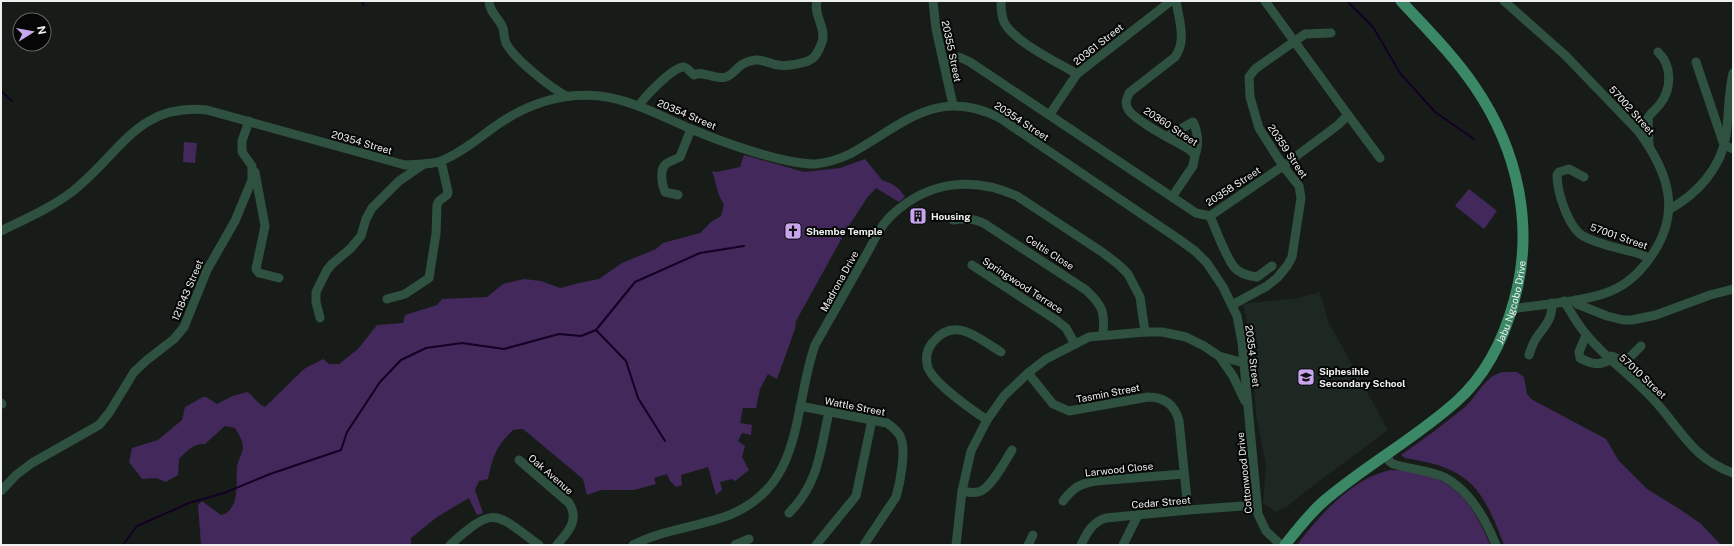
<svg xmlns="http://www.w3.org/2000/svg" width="1734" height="546" viewBox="0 0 1734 546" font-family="'Public Sans',sans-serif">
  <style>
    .built { fill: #1e2823 }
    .green { fill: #43285b }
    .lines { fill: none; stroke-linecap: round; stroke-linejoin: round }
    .stream { stroke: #130025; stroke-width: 2 }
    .minor { stroke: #2f5140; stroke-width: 9 }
    .major { stroke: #3a8865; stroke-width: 11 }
    .labels { text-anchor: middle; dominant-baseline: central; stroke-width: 4; stroke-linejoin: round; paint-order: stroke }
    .street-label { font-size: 10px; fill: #edf0ee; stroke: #050605 }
    .poi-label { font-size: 10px; font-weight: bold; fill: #edf0ee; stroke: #050605; text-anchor: start }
  </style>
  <rect width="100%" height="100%" fill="#181c19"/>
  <polygon class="built" points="1320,292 1328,321 1388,430 1303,493 1288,506 1276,512 1263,503 1266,466 1256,413 1251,341 1243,304 1298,298"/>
  <g class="green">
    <polygon points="184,142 197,143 195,163 183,162"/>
    <path d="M744,155L804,172L840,168L865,159L882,180L892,184L899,189L905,197L899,202L876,188L867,198L848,227L796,321L795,329L777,379L768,374L760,389L756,408H743L740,423L752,425L751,435L742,433L738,441L745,446L742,457L749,470L735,481L732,479L720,482L722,490L716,495L708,467L681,475L682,485L676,487L670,481L667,474L654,478L656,484L634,490H601L587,495L583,479L523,429L513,430C496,446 493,456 488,479L479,481L475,490L483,513L477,515L469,498L437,517L411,538V545H201L198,505L202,501L221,515C240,511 236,483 237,469C237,461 242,455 243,448C243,440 238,433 235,428L225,426L205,444C193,443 187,451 179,459L178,475L166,482L156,478L142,479L129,462L132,448L158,440L182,420L185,407L203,397H206L217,404L233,396L247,392C254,396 258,405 265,407L304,369L323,359L329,364H339L358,349L377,325L403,323L405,315L437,305L442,299L487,297L503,284L524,279L541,281L560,288L579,283L599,279L622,263L656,249L663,243L700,233L711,222L721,216L724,204C717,195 716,182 712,171L717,172L740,167Z"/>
    <polygon points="1469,189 1497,211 1484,229 1455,206"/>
    <path d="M1502,372H1517L1524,377L1527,394L1531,399L1606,439L1619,461L1647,489L1678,508L1700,523L1721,545H1504C1482,486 1469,468 1405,458L1401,455C1423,440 1444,424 1465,407C1479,394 1483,378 1502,372Z"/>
    <path d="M1391,470C1446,471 1470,495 1490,545H1297C1319,515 1354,477 1391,470Z"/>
  </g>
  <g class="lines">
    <g class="stream">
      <polyline points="361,1 364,5"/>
      <polyline points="1347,1 1373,27 1400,73 1435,112 1474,139"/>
      <polyline points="1,91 12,101"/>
      <polyline points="596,330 626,361 638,398 665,441"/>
      <polyline points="123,545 137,526 189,503 224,493 270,474 341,450 347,432 380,382 401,360 426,348 462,343 504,349 559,334 581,336 596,330 635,282 700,253 744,246"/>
    </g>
    <g class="minor">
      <path d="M489,1C489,12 499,18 503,28C504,33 504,38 506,43C514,59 550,87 566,96"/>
      <polyline points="933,1 936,29 953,105"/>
      <path d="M1001,1C1001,8 1001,15 1004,22C1014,42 1057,62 1077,74"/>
      <path d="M1504,1L1565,55L1639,132C1668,172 1682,211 1652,255C1642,270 1628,284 1611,291C1585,302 1541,304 1512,309"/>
      <polyline points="943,61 959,57 970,62 1190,209 1196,213 1210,216 1283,166 1338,125 1348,115 1265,1"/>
      <polyline points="1696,62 1724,145 1733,149"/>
      <path d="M639,106C644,97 674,66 684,67C688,68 691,73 694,75C701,70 717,80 726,77C733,75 737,67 743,64C746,62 751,61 755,60C763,59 770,64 778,65C785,67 808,63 813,58C817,54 820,48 822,42C827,29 813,15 817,1"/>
      <polyline points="1050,114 1077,74 1171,1"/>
      <polyline points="1348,115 1380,158"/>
      <path d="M1168,136L1193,122C1198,131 1199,146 1195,155"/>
      <path d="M1649,146L1648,118C1651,112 1657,109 1660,104C1672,89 1672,65 1658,52"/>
      <polyline points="255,172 265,226 256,269 259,273 279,278"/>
      <path d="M1584,177L1569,169L1559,172L1557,175C1557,192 1568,227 1583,236C1594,242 1609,246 1621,249C1631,252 1641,252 1649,259"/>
      <path d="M678,195L665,192C662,185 659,170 666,164C669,161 675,160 680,157L691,129"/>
      <path d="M1172,197L1193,166L1195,155L1190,150C1177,142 1133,120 1128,109C1124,103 1127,97 1130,92L1175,57C1187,41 1179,20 1176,1"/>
      <path d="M1670,209C1697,194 1721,168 1726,136C1729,115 1728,94 1733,73"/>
      <path d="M1210,216C1216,230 1225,255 1234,267C1239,273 1249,276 1257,277L1272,266"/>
      <path d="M953,220C965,218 975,218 985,224L1086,290C1103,306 1105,312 1103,335"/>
      <path d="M1,231C25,219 51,208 73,191C121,153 137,103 207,110L405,165C417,164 430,165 441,161C459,154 475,141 490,130C522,106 559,92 600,96C632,100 661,116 691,129C722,142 782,164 815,164C828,163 839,159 850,154C903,125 936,86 1000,118L1177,238L1195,251L1207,263L1223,287L1237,316L1242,342L1258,514L1266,531L1281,545"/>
      <polyline points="972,265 1056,320 1066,328 1075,344"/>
      <polyline points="387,299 405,294 429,278 436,234 437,205 439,201 447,195 448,192 441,161"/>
      <polyline points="1575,300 1577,304 1607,316 1623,320 1632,320 1656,315 1710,295 1733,289"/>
      <path d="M1564,301C1571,312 1577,324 1586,334C1605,358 1631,375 1652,398C1679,426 1692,459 1733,473"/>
      <polyline points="1232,305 1267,286 1277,278 1287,266 1292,257 1301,198 1299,186 1283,166 1259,128 1250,97 1249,77 1255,69 1305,34 1331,33"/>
      <polyline points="320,318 316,302 316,292 327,270 332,264 350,249 361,236 366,219 372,208 399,181 424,164"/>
      <path d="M1586,335L1579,352L1580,358C1591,364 1599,366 1610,360"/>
      <path d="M1529,355C1531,349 1533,342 1537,337C1546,324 1552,320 1552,303"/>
      <polyline points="1219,356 1233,376 1245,401"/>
      <polyline points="1612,356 1625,362 1641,346"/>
      <path d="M1028,373L1053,404L1069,411L1148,397C1165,397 1175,405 1179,421L1188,510"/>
      <polyline points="1,403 2,404"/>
      <path d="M800,406L887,423C892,427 897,430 900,436C907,449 900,483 896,497L864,545"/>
      <path d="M987,420C972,410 935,384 928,368C925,358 926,350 933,342C955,315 979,339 1001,352"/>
      <path d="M1387,454L1389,461L1393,464C1409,469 1428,470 1444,477C1469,490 1486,520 1496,545"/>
      <path d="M519,460L569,503C580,520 568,532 557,545"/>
      <polyline points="1,491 16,475 32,463 99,425 109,413 134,372 147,360 174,339 184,327 207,270 235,221 252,180 252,166 242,152 242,141 249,121"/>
      <path d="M962,491C968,492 975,494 981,491C992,486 1005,461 1012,450"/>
      <path d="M1063,501C1074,487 1079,484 1096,481L1184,474"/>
      <path d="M789,513C819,483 820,451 829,412"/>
      <path d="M450,545C495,505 494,512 539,545"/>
      <path d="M633,545C664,529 700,527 732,514C804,483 793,408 815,345C832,315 849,285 866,255C874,241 881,224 893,214C929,181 973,176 1017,196L1102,252L1119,265L1128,274L1140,297L1145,332"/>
      <polyline points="735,545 749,539"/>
      <polyline points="816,545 856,496 872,420"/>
      <polyline points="956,545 962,491 971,451 987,420 1004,396 1028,373 1046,359 1089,337 1145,332 1162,332 1186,337 1204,346 1219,356 1244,363"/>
      <polyline points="1028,545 1033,535"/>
      <path d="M1081,545C1087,533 1092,522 1106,518L1188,510L1256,505"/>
      <polyline points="1123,545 1138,515"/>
    </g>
    <path class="major" id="s1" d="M1285,545C1297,530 1309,514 1324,501C1366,465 1416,438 1457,401C1486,375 1504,338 1514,301C1535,227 1518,150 1475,87C1454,56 1427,29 1401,1"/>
  </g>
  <defs>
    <g id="building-square" transform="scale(0.9)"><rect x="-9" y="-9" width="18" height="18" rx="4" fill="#c9a5ee" stroke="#050605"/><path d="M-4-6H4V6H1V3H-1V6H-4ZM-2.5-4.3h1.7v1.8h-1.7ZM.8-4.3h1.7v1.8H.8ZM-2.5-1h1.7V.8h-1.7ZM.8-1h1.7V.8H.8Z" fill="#111"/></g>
    <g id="church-square" transform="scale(0.9)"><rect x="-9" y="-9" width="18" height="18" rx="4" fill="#c9a5ee" stroke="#050605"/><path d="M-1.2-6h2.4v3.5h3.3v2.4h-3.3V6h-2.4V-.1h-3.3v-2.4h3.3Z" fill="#111"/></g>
    <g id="school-square" transform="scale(0.9)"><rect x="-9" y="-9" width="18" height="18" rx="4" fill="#c9a5ee" stroke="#050605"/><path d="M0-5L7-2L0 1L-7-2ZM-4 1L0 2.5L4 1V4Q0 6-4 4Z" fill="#111"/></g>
  </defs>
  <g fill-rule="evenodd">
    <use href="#building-square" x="918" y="216"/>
    <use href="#church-square" x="793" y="231"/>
    <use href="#school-square" x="1306" y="377"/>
  </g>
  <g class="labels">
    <g class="street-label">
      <text transform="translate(1098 44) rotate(-38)">20361 Street</text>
      <text transform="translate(952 51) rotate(78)">20355 Street</text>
      <text transform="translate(1632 110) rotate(48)">57002 Street</text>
      <text transform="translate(687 114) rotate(23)">20354 Street</text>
      <text transform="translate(1022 121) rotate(33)">20354 Street</text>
      <text transform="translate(1171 126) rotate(33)">20360 Street</text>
      <text transform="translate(362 142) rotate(16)">20354 Street</text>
      <text transform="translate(1288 151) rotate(56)">20359 Street</text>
      <text transform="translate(1233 186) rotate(-33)">20358 Street</text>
      <text transform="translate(1619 236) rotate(19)">57001 Street</text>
      <text transform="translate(1050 252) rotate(33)">Celtis Close</text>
      <text transform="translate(839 281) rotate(-61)">Madrona Drive</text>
      <text transform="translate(1023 285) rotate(33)">Springwood Terrace</text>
      <text transform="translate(187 290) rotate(-67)">121843 Street</text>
      <text stroke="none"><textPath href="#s1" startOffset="340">Jabu Ngcobo Drive</textPath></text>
      <text transform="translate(1253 356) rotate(83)">20354 Street</text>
      <text transform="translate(1643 376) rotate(43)">57010 Street</text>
      <text transform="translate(1108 393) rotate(-11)">Tasmin Street</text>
      <text transform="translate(855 406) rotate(11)">Wattle Street</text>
      <text transform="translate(1119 469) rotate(-6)">Larwood Close</text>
      <text transform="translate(1244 473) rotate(-96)">Cottonwood Drive</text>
      <text transform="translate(551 474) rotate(41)">Oak Avenue</text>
      <text transform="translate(1161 502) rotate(-5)">Cedar Street</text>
    </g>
    <g class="poi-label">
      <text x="931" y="216">Housing</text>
      <text x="806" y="231">Shembe Temple</text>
      <text x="1319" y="371">Siphesihle<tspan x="1319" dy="12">Secondary School</tspan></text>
    </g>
  </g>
  <rect width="1734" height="546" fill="none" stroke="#edf0ee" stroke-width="4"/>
  <g transform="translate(32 32) rotate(79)"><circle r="19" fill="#050605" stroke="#626462"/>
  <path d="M0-3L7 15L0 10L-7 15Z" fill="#c9a5ee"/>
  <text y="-6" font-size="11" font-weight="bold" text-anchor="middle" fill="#edf0ee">N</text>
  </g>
</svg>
